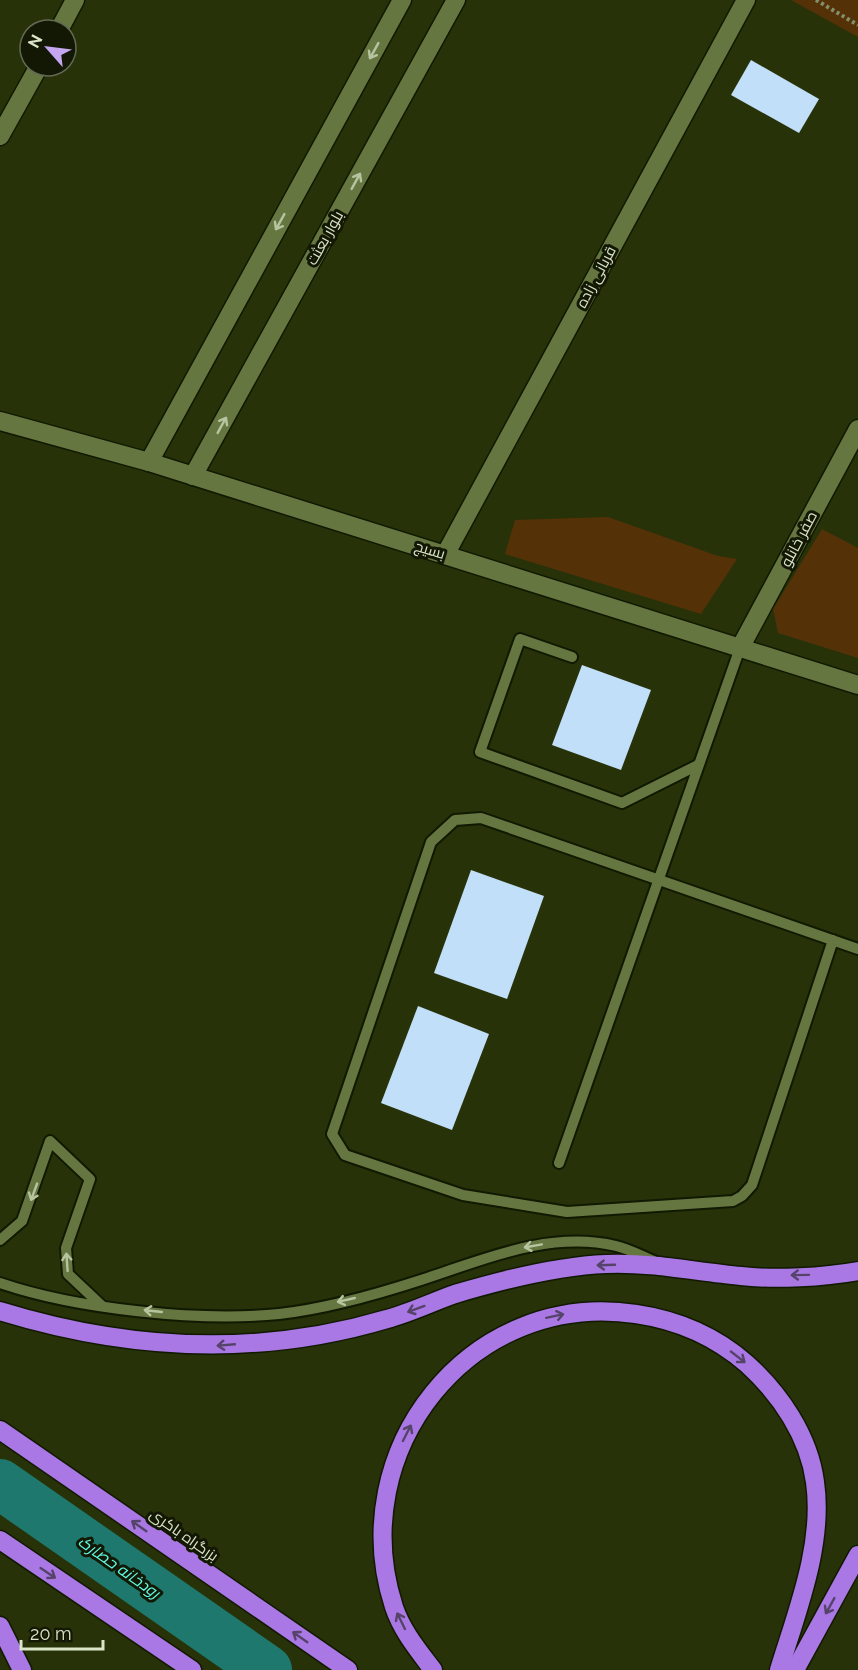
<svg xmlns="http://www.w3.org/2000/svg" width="858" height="1670" viewBox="0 0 858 1670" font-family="Raleway,Cairo,sans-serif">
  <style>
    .green { fill: #553108 }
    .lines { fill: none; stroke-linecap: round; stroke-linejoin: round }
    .river { stroke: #1e786d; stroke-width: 50 }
    .building { fill: #c1dff8 }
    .lane-casing { stroke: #111901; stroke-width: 14 }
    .street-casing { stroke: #111901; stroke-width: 21 }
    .secondary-casing { stroke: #111901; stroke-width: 21 }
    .highway-casing { stroke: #111901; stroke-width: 21 }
    .path { stroke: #848f6c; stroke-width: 4; stroke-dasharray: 3 3; stroke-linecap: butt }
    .lane { stroke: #657641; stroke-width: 10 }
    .street { stroke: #657641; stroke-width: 18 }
    .secondary { stroke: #657641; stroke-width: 18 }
    .highway { stroke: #a978e5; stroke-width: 18 }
    .oneway { stroke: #b8c4a0 }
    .oneway2 { stroke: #564369 }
    .labels { text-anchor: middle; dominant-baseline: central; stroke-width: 6; stroke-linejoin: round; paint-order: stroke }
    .street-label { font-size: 15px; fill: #dbe5c9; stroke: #121804 }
    .water-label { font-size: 16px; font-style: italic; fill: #61fce8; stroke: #121804 }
  </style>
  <rect width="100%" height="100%" fill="#273209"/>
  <g class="green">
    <polygon points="791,0 858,0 858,37"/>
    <polygon points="608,517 718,556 737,559 701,614 505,554 515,520"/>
    <polygon points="822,529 858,548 858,658 778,633 773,609"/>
  </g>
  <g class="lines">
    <polyline class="river" points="0,1484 267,1670"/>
  </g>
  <g class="building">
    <polygon points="751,60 819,99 799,133 731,95"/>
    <polygon points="582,665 651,690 621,770 552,745"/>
    <polygon points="471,870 544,896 507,999 434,973"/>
    <polygon points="418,1006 489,1034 452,1130 381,1103"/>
  </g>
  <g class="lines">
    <g class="lane-casing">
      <g id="lane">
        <polyline points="572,657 520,639 480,752 622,803 698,765"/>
        <polyline points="833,940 752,1185 742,1196 733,1201 567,1212 463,1195 345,1155 332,1134 431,842 455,820 481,818 858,949"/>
        <polyline points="559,1163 740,648"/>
        <polyline points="0,1240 22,1221 50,1141 90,1179 66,1248 68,1274 102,1306"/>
        <path d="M0,1283C76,1309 199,1322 279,1314C324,1309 378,1294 421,1280C483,1260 549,1230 616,1246C629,1249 642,1256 654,1261"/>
      </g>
    </g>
    <g class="street-casing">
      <g id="street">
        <polyline points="59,30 75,0"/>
        <polyline points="0,136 39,66"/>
        <polyline points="0,421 149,462 858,685"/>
        <polyline points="445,555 746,0"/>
        <polyline points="740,648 858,429"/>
      </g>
    </g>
    <g class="secondary-casing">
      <g id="secondary">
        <polyline points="149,462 402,0"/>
        <polyline points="193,476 456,0"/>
      </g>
    </g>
    <g class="highway-casing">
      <g id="highway">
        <path d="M0,1311C127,1350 259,1357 387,1319C410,1313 432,1302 455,1294C502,1280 556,1266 606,1264C651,1262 696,1272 741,1276C776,1280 824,1277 858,1271"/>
        <polyline points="0,1430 348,1670"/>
        <polyline points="0,1540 192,1670"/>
        <polyline points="0,1626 22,1670"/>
        <path d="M433,1670C418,1650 402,1631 394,1607C343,1451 470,1289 636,1314C677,1320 715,1336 747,1364C780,1394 809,1436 815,1482C824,1544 797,1611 779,1670"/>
        <polyline points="795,1670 858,1555"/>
      </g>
    </g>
    <polyline class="path" points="816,0 858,25"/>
    <use href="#lane" class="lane"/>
    <use href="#street" class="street"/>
    <use href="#secondary" class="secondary"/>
    <use href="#highway" class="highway"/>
  </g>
  <defs><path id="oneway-shaft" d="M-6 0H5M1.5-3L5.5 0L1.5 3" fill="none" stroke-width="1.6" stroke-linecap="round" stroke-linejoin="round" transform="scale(1.5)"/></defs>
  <g class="oneway">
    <use href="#oneway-shaft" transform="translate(374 51) rotate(119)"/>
    <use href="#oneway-shaft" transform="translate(356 181) rotate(-61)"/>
    <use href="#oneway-shaft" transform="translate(280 222) rotate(119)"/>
    <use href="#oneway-shaft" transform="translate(222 425) rotate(-61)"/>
    <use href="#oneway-shaft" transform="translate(34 1192) rotate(110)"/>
    <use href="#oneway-shaft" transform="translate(533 1246) rotate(170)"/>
    <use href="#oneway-shaft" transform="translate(67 1262) rotate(-94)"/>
    <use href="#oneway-shaft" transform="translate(346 1300) rotate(167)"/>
    <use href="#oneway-shaft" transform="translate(153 1311) rotate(-174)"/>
  </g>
  <g class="oneway2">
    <use href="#oneway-shaft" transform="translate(606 1265) rotate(178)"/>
    <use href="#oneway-shaft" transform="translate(800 1275) rotate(179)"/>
    <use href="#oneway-shaft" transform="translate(416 1309) rotate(160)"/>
    <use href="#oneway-shaft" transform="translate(555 1316) rotate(-12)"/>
    <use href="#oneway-shaft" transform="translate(226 1345) rotate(175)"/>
    <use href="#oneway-shaft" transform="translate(738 1357) rotate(38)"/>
    <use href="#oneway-shaft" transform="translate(407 1433) rotate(-63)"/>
    <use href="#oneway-shaft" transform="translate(139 1526) rotate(-145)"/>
    <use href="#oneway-shaft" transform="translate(48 1573) rotate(34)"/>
    <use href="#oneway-shaft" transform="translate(830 1606) rotate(119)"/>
    <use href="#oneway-shaft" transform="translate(401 1621) rotate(-116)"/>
    <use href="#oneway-shaft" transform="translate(300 1637) rotate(-145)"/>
  </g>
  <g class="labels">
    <g class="street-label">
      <text transform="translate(325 238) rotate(-61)">بلوار بعثت</text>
      <text transform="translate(596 277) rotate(-62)">قربانی زاده</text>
      <text transform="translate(799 539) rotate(-62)">صفر خانلو</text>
      <text transform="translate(430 550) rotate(17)">بسیج</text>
      <text transform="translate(184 1535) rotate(35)">بزرگراه باکری</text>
    </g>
    <g class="water-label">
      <text transform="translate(119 1567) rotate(35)">رودخانه حصارک</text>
    </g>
  </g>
  <g transform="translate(48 48) rotate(298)"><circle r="28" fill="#121804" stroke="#626a53" stroke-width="1.5"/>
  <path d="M0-4.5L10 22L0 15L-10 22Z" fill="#c5a6f0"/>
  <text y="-9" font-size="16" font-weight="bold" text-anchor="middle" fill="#dbe5c9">N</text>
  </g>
  <path d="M21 1640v9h82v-9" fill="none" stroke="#dbe5c9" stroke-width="3"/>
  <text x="30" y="1640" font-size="18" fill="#dbe5c9" stroke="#121804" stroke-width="4.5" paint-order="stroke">20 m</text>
</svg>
